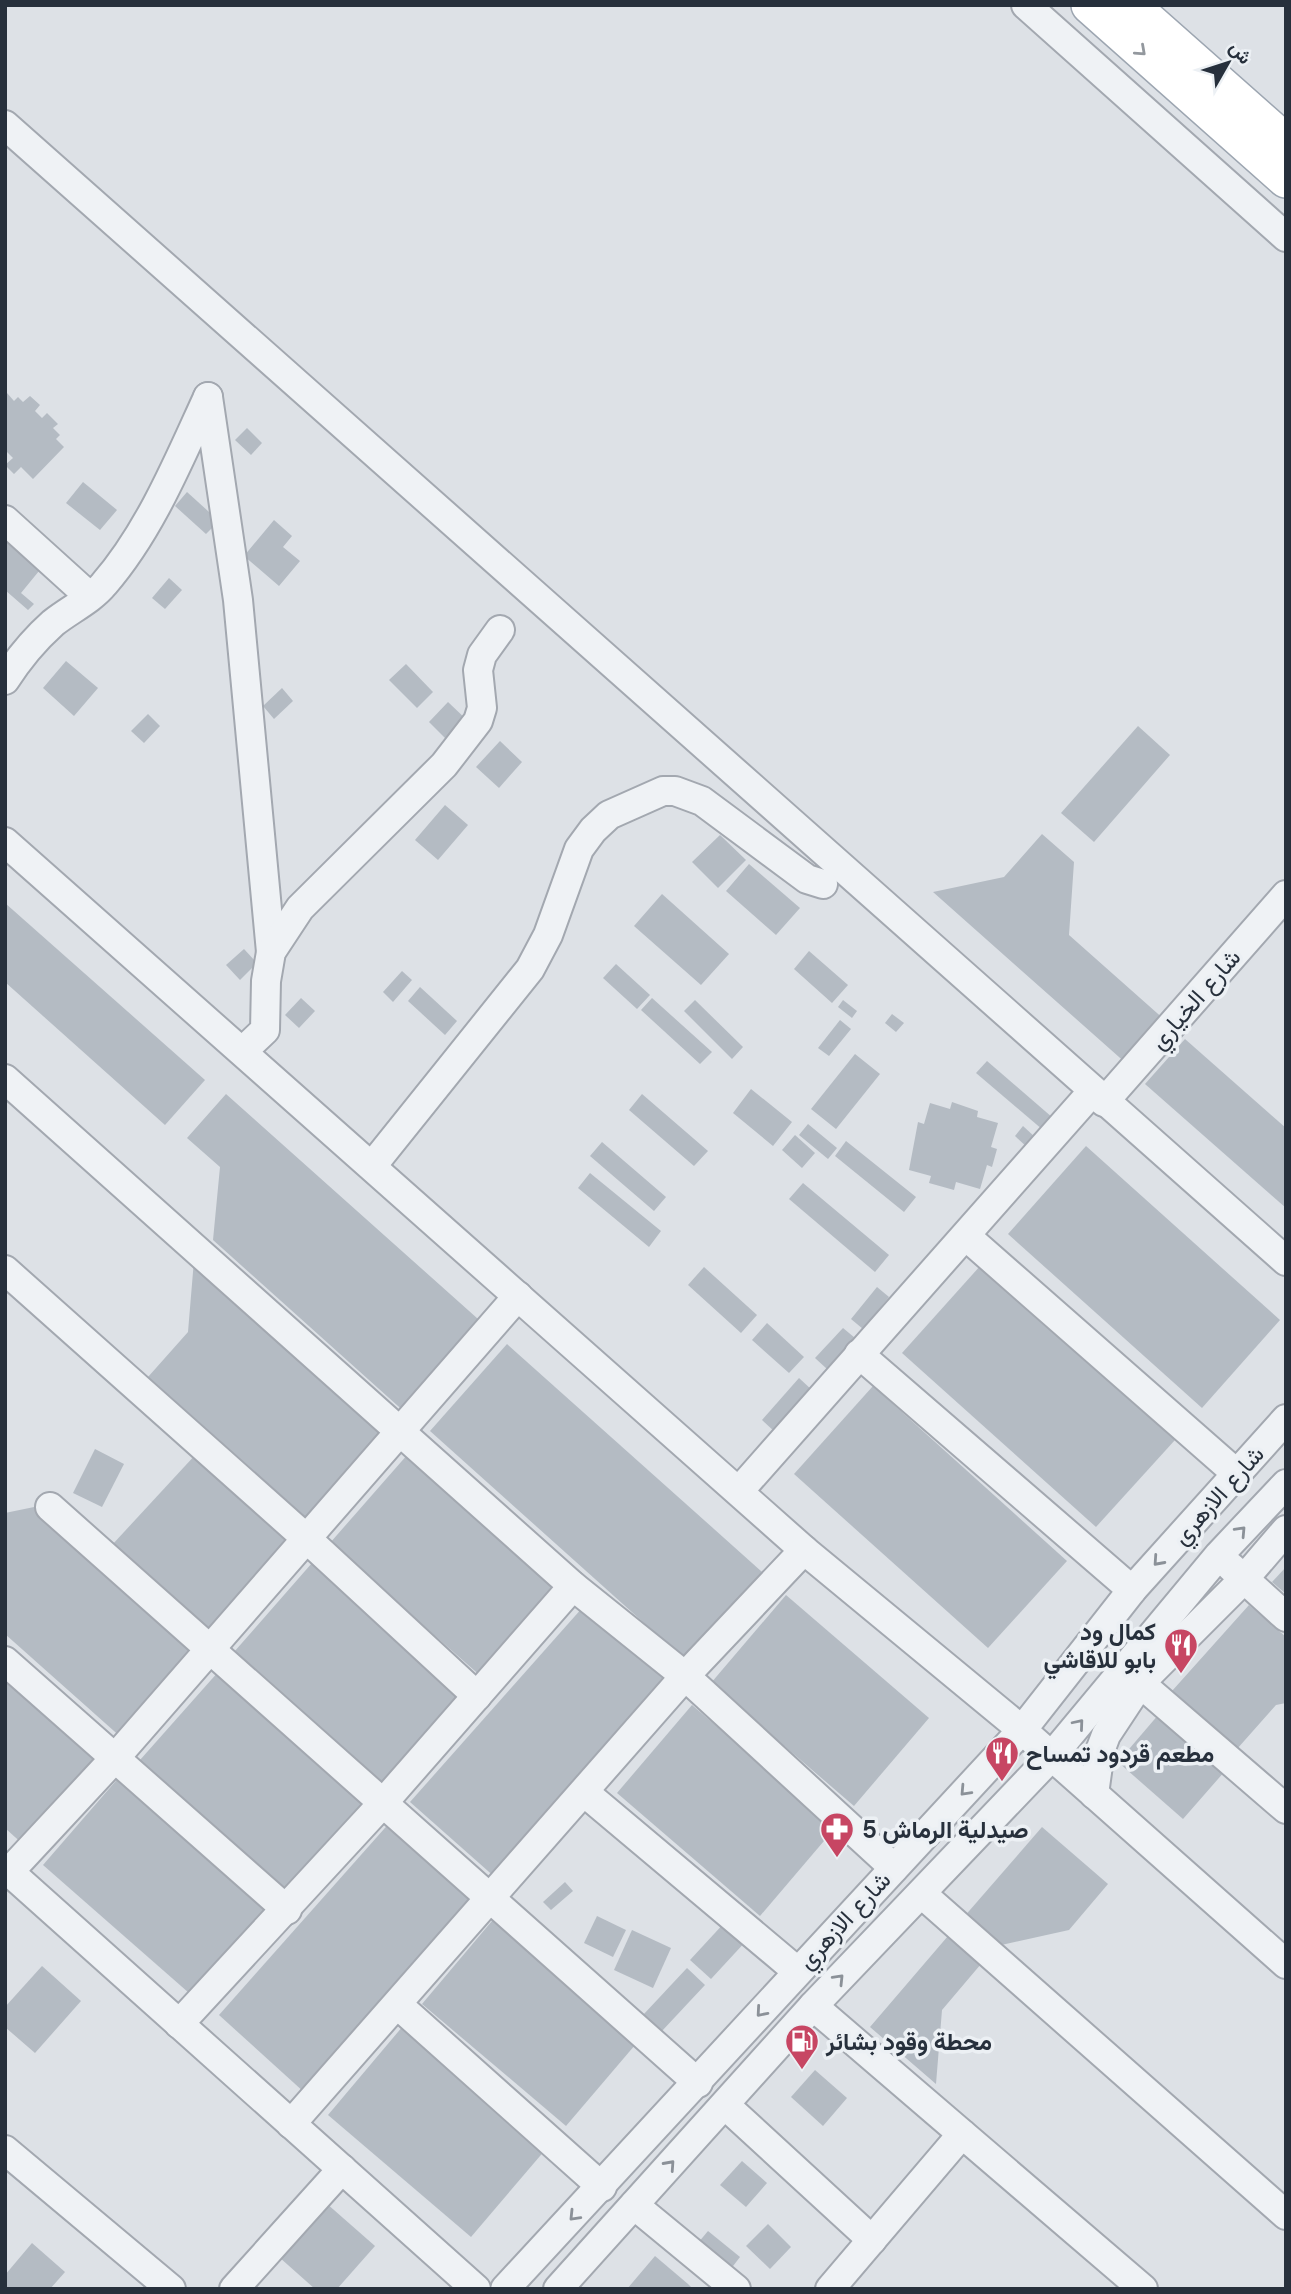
<svg xmlns="http://www.w3.org/2000/svg" width="1291" height="2294" viewBox="0 0 1291 2294" font-family="'DM Sans',Vazirmatn,sans-serif">
  <style>
    .building { fill: #b4bbc3 }
    .lines { fill: none; stroke-linecap: round; stroke-linejoin: round }
    .minor-casing { stroke: #a3a8b0; stroke-width: 32 }
    .major-casing { stroke: #9da6b1; stroke-width: 40 }
    .minor { stroke: #eff2f5; stroke-width: 28 }
    .major { stroke: #fff; stroke-width: 37 }
    .oneway { stroke: #93989e }
    .oneway2 { stroke: #8b9198 }
    .labels { text-anchor: middle; dominant-baseline: central; stroke-width: 7; stroke-linejoin: round; paint-order: stroke }
    .street-label { font-size: 24px; fill: #27303c; stroke: #ecf0f4 }
    .poi-label { font-size: 24px; font-weight: bold; fill: #27303c; stroke: #ecf0f4; text-anchor: start }
  </style>
  <rect width="100%" height="100%" fill="#dde1e6"/>
  <g class="building">
    <polygon points="7,393 14,401 18,397 23,402 30,396 40,405 35,411 42,418 47,413 58,424 53,428 60,435 56,439 64,447 33,479 21,467 14,474 5,465 13,458 5,450"/>
    <polygon points="247,428 262,443 251,455 235,440"/>
    <polygon points="83,482 117,510 100,530 66,503"/>
    <polygon points="187,492 219,521 206,534 175,506"/>
    <polygon points="274,520 292,536 283,547 300,561 279,586 244,556"/>
    <polygon points="5,541 39,571 21,593 34,604 28,610 5,590"/>
    <polygon points="169,578 182,590 165,609 152,598"/>
    <polygon points="66,661 98,688 74,716 43,688"/>
    <polygon points="406,664 433,692 417,708 389,680"/>
    <polygon points="282,688 293,701 274,719 263,706"/>
    <polygon points="448,702 469,722 449,742 429,722"/>
    <polygon points="148,714 160,726 144,743 131,731"/>
    <polygon points="1138,726 1170,755 1094,842 1061,813"/>
    <polygon points="500,741 522,762 499,788 476,767"/>
    <polygon points="445,805 468,825 438,860 415,840"/>
    <polygon points="1042,834 1074,862 1069,935 1166,1021 1128,1065 933,892 1004,877"/>
    <polygon points="720,835 746,860 718,888 692,862"/>
    <polygon points="749,864 800,908 776,935 726,891"/>
    <polygon points="662,894 729,954 701,985 634,926"/>
    <polygon points="5,903 205,1080 165,1125 5,982"/>
    <polygon points="244,949 257,963 240,980 226,965"/>
    <polygon points="809,951 848,985 832,1003 794,969"/>
    <polygon points="616,964 650,995 637,1009 603,978"/>
    <polygon points="402,971 412,980 393,1002 383,992"/>
    <polygon points="420,987 457,1021 445,1035 408,1001"/>
    <polygon points="301,998 315,1011 299,1028 285,1015"/>
    <polygon points="652,998 712,1052 700,1064 641,1010"/>
    <polygon points="695,1000 743,1047 732,1059 684,1011"/>
    <polygon points="843,1000 857,1011 852,1018 838,1007"/>
    <polygon points="892,1014 904,1023 896,1032 885,1023"/>
    <polygon points="840,1020 851,1029 829,1056 818,1048"/>
    <polygon points="1185,1039 1286,1128 1286,1208 1145,1084"/>
    <polygon points="855,1054 880,1074 836,1129 811,1109"/>
    <polygon points="987,1061 1053,1118 1043,1130 976,1073"/>
    <polygon points="751,1089 792,1122 773,1146 733,1113"/>
    <polygon points="226,1094 487,1327 408,1415 213,1240 220,1167 187,1138"/>
    <polygon points="642,1094 708,1151 694,1166 629,1110"/>
    <polygon points="952,1102 978,1111 977,1117 998,1123 991,1147 997,1149 992,1167 987,1165 980,1189 956,1182 954,1190 929,1183 931,1176 909,1170 918,1122 924,1124 930,1103 950,1109"/>
    <polygon points="808,1124 837,1148 828,1159 799,1135"/>
    <polygon points="1023,1126 1036,1138 1028,1148 1015,1136"/>
    <polygon points="795,1135 815,1153 802,1168 782,1150"/>
    <polygon points="846,1141 916,1197 904,1212 835,1156"/>
    <polygon points="602,1142 666,1197 654,1211 590,1156"/>
    <polygon points="1086,1146 1280,1320 1202,1408 1008,1234"/>
    <polygon points="590,1173 661,1231 649,1247 578,1188"/>
    <polygon points="803,1183 889,1255 875,1272 789,1199"/>
    <polygon points="194,1260 389,1434 311,1522 148,1377 188,1332"/>
    <polygon points="981,1265 1175,1440 1096,1527 902,1353"/>
    <polygon points="704,1267 757,1315 741,1333 688,1285"/>
    <polygon points="877,1287 889,1297 863,1329 851,1319"/>
    <polygon points="767,1323 804,1357 789,1373 752,1340"/>
    <polygon points="843,1328 855,1338 827,1369 815,1358"/>
    <polygon points="507,1344 770,1579 692,1666 430,1431"/>
    <polygon points="799,1378 813,1391 776,1433 762,1420"/>
    <polygon points="873,1386 1067,1561 988,1648 794,1474"/>
    <polygon points="95,1449 124,1464 102,1507 73,1493"/>
    <polygon points="197,1453 293,1542 207,1634 112,1545"/>
    <polygon points="408,1454 562,1590 484,1679 330,1543"/>
    <polygon points="39,1506 202,1651 123,1739 5,1634 5,1513"/>
    <polygon points="312,1563 466,1699 388,1788 234,1652"/>
    <polygon points="1286,1567 1286,1594 1272,1582"/>
    <polygon points="786,1595 929,1718 854,1806 711,1683"/>
    <polygon points="1249,1605 1286,1637 1286,1703 1276,1705 1237,1749 1172,1691"/>
    <polygon points="583,1607 670,1684 497,1879 410,1802"/>
    <polygon points="5,1670 105,1758 26,1847 5,1828"/>
    <polygon points="219,1671 373,1807 294,1896 140,1760"/>
    <polygon points="692,1705 835,1828 760,1916 617,1793"/>
    <polygon points="1159,1714 1225,1771 1183,1819 1118,1762"/>
    <polygon points="121,1775 275,1911 197,2000 43,1865"/>
    <polygon points="392,1820 479,1897 305,2093 219,2015"/>
    <polygon points="1042,1827 1108,1884 1069,1930 997,1946 963,1918"/>
    <polygon points="565,1882 573,1891 551,1910 543,1902"/>
    <polygon points="497,1915 641,2038 566,2126 422,2004"/>
    <polygon points="597,1916 626,1930 613,1957 584,1943"/>
    <polygon points="726,1921 747,1940 711,1979 690,1960"/>
    <polygon points="632,1930 671,1948 653,1988 614,1970"/>
    <polygon points="948,1936 981,1964 942,2010 936,2084 870,2027"/>
    <polygon points="42,1966 81,2001 35,2053 5,2027 5,2007"/>
    <polygon points="687,1968 705,1985 661,2032 643,2015"/>
    <polygon points="403,2026 546,2149 471,2237 328,2115"/>
    <polygon points="815,2070 847,2098 823,2126 791,2097"/>
    <polygon points="742,2161 767,2183 746,2207 720,2185"/>
    <polygon points="326,2203 375,2246 337,2289 315,2289 279,2257"/>
    <polygon points="768,2224 791,2247 770,2269 746,2246"/>
    <polygon points="708,2231 740,2257 730,2270 698,2243"/>
    <polygon points="32,2243 65,2272 50,2289 5,2289 5,2275"/>
    <polygon points="655,2256 688,2284 693,2289 627,2289"/>
  </g>
  <g class="lines">
    <g class="minor-casing">
      <g id="minor">
        <polyline points="1026,5 1286,237"/>
        <polyline points="5,125 1286,1261"/>
        <polyline points="208,397 238,600 271,952"/>
        <polyline points="5,520 89,596"/>
        <path d="M5,680C19,658 34,640 53,623C69,610 91,600 104,584C150,531 179,460 208,397"/>
        <polyline points="5,842 804,1550 1022,1730 1286,1964"/>
        <polyline points="243,1051 265,1030 266,981 271,952 300,908 444,765 478,721 482,708 478,670 482,655 500,630"/>
        <polyline points="5,1079 573,1586 685,1676 894,1868"/>
        <polyline points="1104,1102 1286,895"/>
        <polyline points="372,1166 530,969 548,935 579,849 593,830 609,815 663,791 675,791 702,801 807,879 823,884"/>
        <polyline points="967,1237 1237,1474"/>
        <polyline points="5,1270 307,1539 477,1696"/>
        <polyline points="859,1354 1132,1590"/>
        <polyline points="739,1491 1092,1092"/>
        <polyline points="50,1507 698,2083"/>
        <polyline points="1231,1567 1286,1617"/>
        <polyline points="5,1661 287,1910"/>
        <polyline points="1126,1671 1286,1809"/>
        <polyline points="584,1792 797,1971"/>
        <polyline points="1094,1794 1100,1751 1106,1735 1141,1682 1244,1579 1286,1530"/>
        <polyline points="5,1868 476,2289"/>
        <polyline points="9,1872 115,1758 518,1296"/>
        <polyline points="922,1894 1286,2215"/>
        <polyline points="398,2005 602,2187"/>
        <polyline points="813,2006 1143,2289"/>
        <polyline points="179,2024 383,1803 573,1586"/>
        <polyline points="725,2105 872,2240"/>
        <polyline points="291,2124 685,1676 804,1550"/>
        <polyline points="5,2150 171,2289"/>
        <polyline points="634,2205 736,2289"/>
        <polyline points="234,2289 342,2169"/>
        <polyline points="505,2289 1022,1730 1132,1590 1286,1419"/>
        <polyline points="558,2289 813,2006 1051,1757 1219,1555 1286,1484"/>
        <polyline points="830,2289 962,2134"/>
      </g>
    </g>
    <g class="major-casing">
      <g id="major">
        <polyline points="1090,5 1286,179"/>
        <polyline points="1130,5 1286,143"/>
      </g>
    </g>
    <use href="#minor" class="minor"/>
    <use href="#major" class="major"/>
  </g>
  <defs><path id="oneway-chevron" d="M-2-3.5L2.5 0L-2 3.5" fill="none" stroke-width="1.6" stroke-linecap="round" stroke-linejoin="round" transform="scale(1.75)"/></defs>
  <use class="oneway" href="#oneway-chevron" transform="translate(1141 51) rotate(42)"/>
  <g class="oneway2">
    <use href="#oneway-chevron" transform="translate(1241 1531) rotate(-47)"/>
    <use href="#oneway-chevron" transform="translate(1158 1561) rotate(132)"/>
    <use href="#oneway-chevron" transform="translate(1079 1724) rotate(-50)"/>
    <use href="#oneway-chevron" transform="translate(965 1791) rotate(133)"/>
    <use href="#oneway-chevron" transform="translate(839 1979) rotate(-46)"/>
    <use href="#oneway-chevron" transform="translate(761 2012) rotate(131)"/>
    <use href="#oneway-chevron" transform="translate(670 2165) rotate(-48)"/>
    <use href="#oneway-chevron" transform="translate(574 2216) rotate(134)"/>
  </g>
  <defs>
    <g id="restaurant-pin" transform="scale(1.75)"><path d="M0 17L-7.5 6A9.5 9.5 0 1 1 7.5 6Z" fill="#c74663" stroke="#ecf0f4"/><path d="M-5-6h1v4h1v-4h1v4h1v-4h1v5L-1.5 .5V6h-2V.5L-5-1ZM5-6V6H3V1.5H1.5Q1.5-4 5-6Z" fill="#fff"/></g>
    <g id="pharmacy-pin" transform="scale(1.75)"><path d="M0 17L-7.5 6A9.5 9.5 0 1 1 7.5 6Z" fill="#c74663" stroke="#ecf0f4"/><path d="M-2-6h4v4h4v4h-4v4h-4v-4h-4v-4h4Z" fill="#fff"/></g>
    <g id="fuel-pin" transform="scale(1.75)"><path d="M0 17L-7.5 6A9.5 9.5 0 1 1 7.5 6Z" fill="#c74663" stroke="#ecf0f4"/><path d="M-5.5-6h7V0h2V4h1.3V-2.5L3-4.5l.8-.8L6-3V5H2.5V1h-1V6h-7ZM-4.2-4.7v3.2H.2V-4.7Z" fill="#fff"/></g>
  </defs>
  <g fill-rule="evenodd">
    <use href="#restaurant-pin" x="1181" y="1645"/>
    <use href="#restaurant-pin" x="1002" y="1753"/>
    <use href="#pharmacy-pin" x="837" y="1829"/>
    <use href="#fuel-pin" x="802" y="2041"/>
  </g>
  <g class="labels">
    <g class="street-label">
      <text transform="translate(1195 999) rotate(-49)">شارع الخياري</text>
      <text transform="translate(1218 1495) rotate(-48)">شارع الازهري</text>
      <text transform="translate(844 1920) rotate(-47)">شارع الازهري</text>
    </g>
    <g class="poi-label">
      <text x="1156" y="1631" text-anchor="end">كمال ود<tspan x="1156" dy="28">بابو للاقاشي</tspan></text>
      <text x="1026" y="1753">مطعم قردود تمساح</text>
      <text x="862" y="1829">صيدلية الرماش 5</text>
      <text x="826" y="2041">محطة وقود بشائر</text>
    </g>
  </g>
  <rect width="1291" height="2294" fill="none" stroke="#27303c" stroke-width="14"/>
  <g transform="translate(1228 63) rotate(51)" stroke="#ecf0f4" stroke-width="5" paint-order="stroke">
  <path d="M0-5L12 26L0 18L-12 26Z" fill="#27303c"/>
  <text y="-10" font-size="19" font-weight="bold" text-anchor="middle" fill="#27303c">ش</text>
  </g>
</svg>
